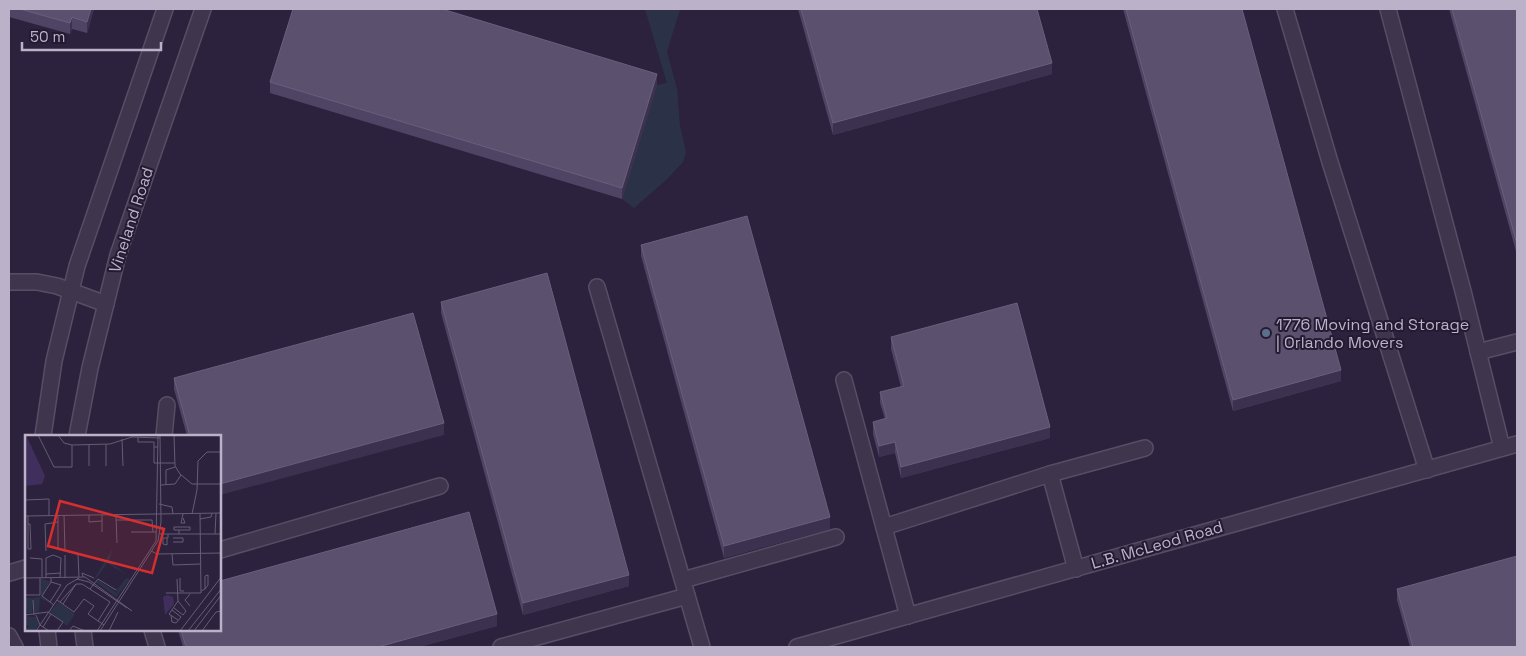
<svg xmlns="http://www.w3.org/2000/svg" width="1526" height="656" viewBox="0 0 1526 656" font-family="'Space Grotesk',sans-serif">
  <style>
    .green { fill: #2b3247 }
    .lines { fill: none; stroke-linecap: round; stroke-linejoin: round }
    .minor-casing { stroke: #574e65; stroke-width: 18 }
    .minor { stroke: #3f364d; stroke-width: 15 }
    .wall { fill: #4f4463 }
    .shaded-wall { fill: #3c324f }
    .building { fill: #5b506e; stroke: #6a5f7c }
    .service-dot { fill: #5c6f8a; stroke: #241b32; stroke-width: 2 }
    .labels { text-anchor: middle; dominant-baseline: central; stroke-width: 4; stroke-linejoin: round; paint-order: stroke }
    .street-label { font-size: 16px; fill: #bbb2c9; stroke: #241b32 }
    .poi-label { font-size: 16px; fill: #bbb2c9; stroke: #241b32; text-anchor: start }
    .inset-road { fill: none; stroke: #655c75; stroke-width: 1 }
    .view { fill: #d52f30; fill-opacity: 0.15; stroke: #d52f30; stroke-width: 2.5 }
    .inset-edge { fill: none; stroke: #bbb2c9; stroke-width: 2.5 }
  </style>
  <rect width="100%" height="100%" fill="#2c223d"/>
  <polygon class="green" points="645,9 680,9 667,52 677,89 680,126 686,152 683,162 666,180 634,208 622,199 657,85 667,83"/>
  <g class="lines">
    <g class="minor-casing">
      <g id="minor">
        <polyline points="1285,9 1330,162 1427,470"/>
        <polyline points="1388,9 1463,291 1502,448"/>
        <polyline points="9,282 37,282 57,286 106,304"/>
        <polyline points="597,287 702,647"/>
        <polyline points="1478,352 1517,342"/>
        <polyline points="844,380 908,616"/>
        <polyline points="43,436 54,361 77,266 165,9"/>
        <polyline points="77,436 90,368 118,255 203,9"/>
        <polyline points="164,436 167,405"/>
        <polyline points="1050,474 1145,448"/>
        <polyline points="884,527 1050,474 1076,569"/>
        <polyline points="220,550 440,486"/>
        <polyline points="9,573 26,568"/>
        <polyline points="683,580 836,537"/>
        <polyline points="47,630 49,647"/>
        <polyline points="83,630 85,647"/>
        <polyline points="152,630 157,647"/>
        <polyline points="9,636 15,647"/>
        <polyline points="501,647 687,596"/>
        <polyline points="797,647 1517,444"/>
      </g>
    </g>
    <use href="#minor" class="minor"/>
  </g>
  <g class="wall">
    <polygon points="9,9 94,9 87,33 72,29 70,34 9,17"/>
    <polygon points="798,9 1037,9 1052,74 833,135"/>
    <polygon points="1123,9 1242,9 1341,381 1233,411"/>
    <polygon points="1449,9 1517,9 1517,255"/>
    <polygon points="270,82 657,85 622,199 270,93"/>
    <polygon points="641,245 830,529 724,558 641,256"/>
    <polygon points="441,302 629,586 523,615 441,313"/>
    <polygon points="891,337 1050,438 901,478 895,453 879,457 873,434 873,422 885,419 880,403 880,392 901,387 891,349"/>
    <polygon points="174,378 444,435 187,436 174,389"/>
    <polygon points="1397,589 1517,647 1410,647 1397,600"/>
    <polygon points="497,626 419,647 183,647 178,630"/>
  </g>
  <g class="shaded-wall">
    <polygon points="91,9 94,9 87,33 87,22"/>
    <polygon points="72,17 72,29 70,34 70,23"/>
    <polygon points="1052,63 1052,74 833,135 833,123"/>
    <polygon points="657,74 657,85 622,199 622,188"/>
    <polygon points="1341,370 1341,381 1233,411 1233,400"/>
    <polygon points="444,423 444,435 220,495 220,484"/>
    <polygon points="1050,427 1050,438 901,478 901,467"/>
    <polygon points="895,442 895,453 879,457 879,446"/>
    <polygon points="830,517 830,529 724,558 724,546"/>
    <polygon points="629,575 629,586 523,615 523,603"/>
    <polygon points="497,614 497,626 419,647 378,647"/>
  </g>
  <g class="building">
    <polygon points="20,9 91,9 87,22 72,17 70,23"/>
    <polygon points="293,9 442,9 657,74 622,188 270,82"/>
    <polygon points="801,9 1037,9 1052,63 833,123"/>
    <polygon points="1126,9 1242,9 1341,370 1233,400"/>
    <polygon points="1452,9 1517,9 1517,244"/>
    <polygon points="747,216 830,517 724,546 641,245"/>
    <polygon points="547,273 629,575 523,603 441,302"/>
    <polygon points="1017,303 1050,427 901,467 895,442 879,446 873,422 887,418 880,392 904,386 891,337"/>
    <polygon points="413,313 444,423 220,484 220,436 190,436 174,378"/>
    <polygon points="469,512 497,614 378,647 186,647 181,630 220,630 220,581"/>
    <polygon points="1517,556 1517,647 1413,647 1397,589"/>
  </g>
  <circle class="service-dot" cx="1266" cy="333" r="5"/>
  <g class="labels">
    <g class="street-label">
      <text transform="translate(131 220) rotate(-72)">Vineland Road</text>
      <text transform="translate(1157 545) rotate(-16)">L.B. McLeod Road</text>
    </g>
    <g class="poi-label">
      <text x="1276" y="324">1776 Moving and Storage<tspan x="1276" dy="18">| Orlando Movers</tspan></text>
    </g>
  </g>
  <g transform="translate(25 435)">
    <rect width="196" height="196" fill="#2c223d"/>
    <path d="M88,113L84,126L102,140L82,128L73,141L93,154L101,143L105,144L91,162L71,147L73,145L92,158L91,153L73,141L68,146ZM16,144L25,146L17,162L27,169L15,163L14,178H10L8,164L7,178H2L0,163L16,162ZM33,167L50,179L42,191L25,177ZM0,181L11,182L14,189L10,196H0L4,191L0,190Z" fill="#2b3247"/>
    <path d="M1,0L20,41L17,49L0,51ZM142,160L148,162L149,169L140,180L138,162Z" fill="#402e5d"/>
    <path class="inset-road" d="M13,0L29,32H47V10M33,0L39,8L47,10L85,9L107,2L135,3M149,0L150,31L155,39L167,49H197M113,2V7H129V12M97,4L98,31M81,9V31M64,10V31M133,12H129V28H150M141,49V35L150,32M136,50L150,49L156,40M0,65L24,64V81M134,69L147,72L148,79M158,79L156,88H160L158,83M167,79L172,55L173,26L182,17H197M39,80L40,116M64,80V87L77,86M77,80V97M91,80L92,108M0,81L197,78M3,81V114H6L5,89H3M175,84L186,82L187,78M91,85H127L128,97M154,95H149V92H165V95H154V99M106,97H131M135,99H197M190,99L191,78M142,103V110L138,109V103H143V99M148,103H158V107H148M33,115V80M21,116L20,89L33,87M126,116L132,119L197,118M147,119L148,130L175,129M40,120V143M53,120L54,142M5,123L17,124V143M21,139L36,138M58,142L57,138L69,143M0,143L60,142L107,176M21,143V123L28,120L36,123L35,143M26,143V147L36,150L25,167L29,170M155,143V156H159M52,144L64,147L102,173M152,144L153,166L144,179L153,185M51,149H57L85,167L73,186L79,190M65,154L73,144L91,155M176,156L180,154V141L183,140V150L180,154M141,158H176L175,79M0,160H15V143M8,165L9,180M32,165L49,177L59,164L69,171L63,179L73,186M25,167L17,161L26,147M35,167L51,149L38,169M165,171L160,165L165,159M149,173L158,180L161,176L153,166M23,177L38,187L32,196M0,180L23,177M11,180L15,190L24,196M146,180L147,187L151,188L156,182L147,175M18,192L26,179M11,196L42,150L54,143M44,196L48,191L60,196M72,196L131,106L133,0M75,196L133,106L136,87L135,0M84,196L93,177M155,196L197,141M163,196L197,153M169,196L197,159M177,196L191,177L197,176"/>
    <path class="view" d="M35,66L139,94L127,138L23,111Z"/>
    <rect width="196" height="196" class="inset-edge"/>
  </g>
  <rect width="1526" height="656" fill="none" stroke="#bbb2c9" stroke-width="20"/>
  <path d="M22 42v8h139v-8" fill="none" stroke="#bbb2c9" stroke-width="2.5"/>
  <text x="30" y="42" font-size="15" fill="#bbb2c9" stroke="#241b32" stroke-width="4" paint-order="stroke">50 m</text>
</svg>
